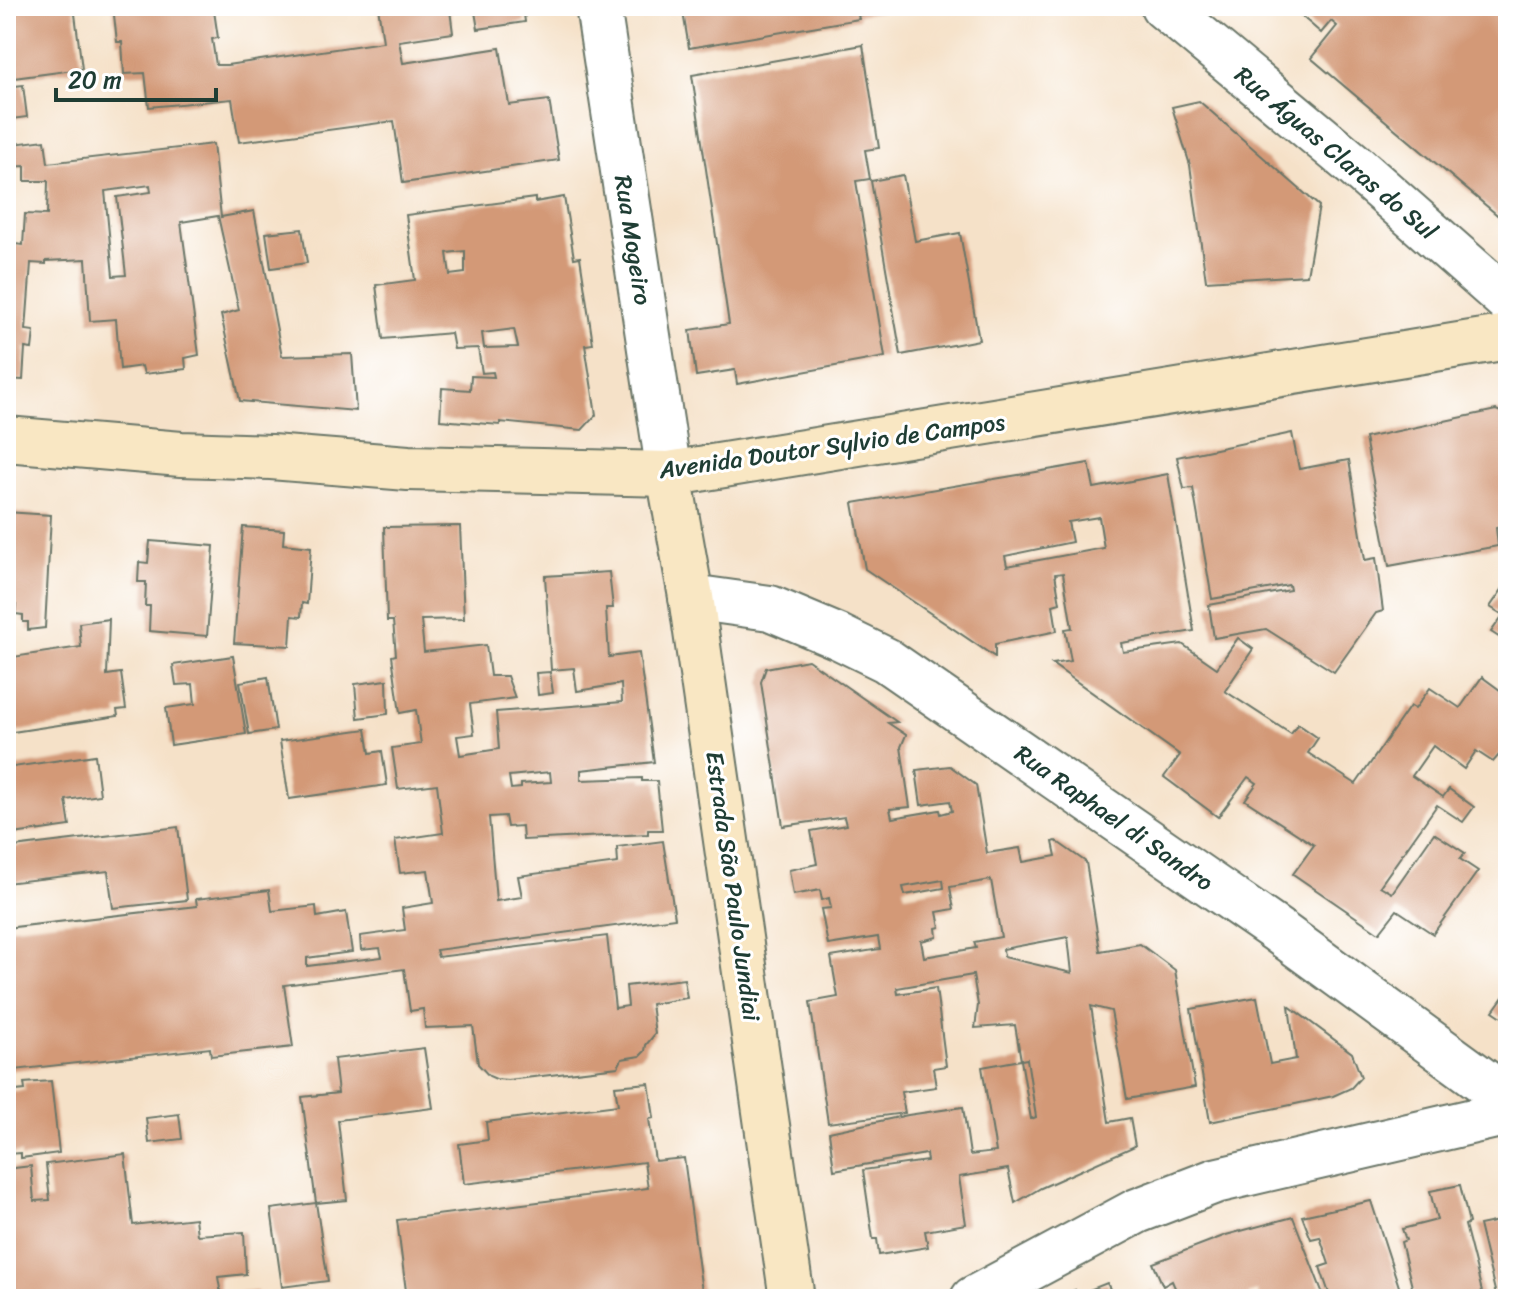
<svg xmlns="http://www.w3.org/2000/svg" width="1514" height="1305" viewBox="0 0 1514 1305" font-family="Sriracha,sans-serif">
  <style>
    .building { fill: #d39977; fill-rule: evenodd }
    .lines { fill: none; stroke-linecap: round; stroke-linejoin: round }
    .minor-casing { stroke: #6a7668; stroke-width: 48 }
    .secondary-casing { stroke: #6a7668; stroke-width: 48 }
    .minor { stroke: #fff; stroke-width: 44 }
    .secondary { stroke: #f9e7c3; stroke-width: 44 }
    .labels { text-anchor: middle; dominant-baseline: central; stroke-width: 6; stroke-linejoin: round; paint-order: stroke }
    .street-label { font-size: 24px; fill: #1f3d34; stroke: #fff }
  </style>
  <rect width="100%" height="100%" fill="#fff"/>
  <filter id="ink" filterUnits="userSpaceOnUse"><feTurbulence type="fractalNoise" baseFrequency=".0125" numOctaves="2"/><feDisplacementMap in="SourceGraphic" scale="16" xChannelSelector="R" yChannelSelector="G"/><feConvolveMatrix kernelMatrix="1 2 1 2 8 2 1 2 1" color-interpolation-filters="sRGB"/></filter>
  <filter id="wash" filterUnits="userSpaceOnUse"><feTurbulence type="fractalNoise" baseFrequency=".006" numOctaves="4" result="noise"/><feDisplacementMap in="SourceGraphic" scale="32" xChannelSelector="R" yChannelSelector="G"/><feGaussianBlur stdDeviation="1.8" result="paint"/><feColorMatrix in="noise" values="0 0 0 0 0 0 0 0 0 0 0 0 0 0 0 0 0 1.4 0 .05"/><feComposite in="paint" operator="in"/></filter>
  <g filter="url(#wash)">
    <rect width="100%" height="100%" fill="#f5e1c8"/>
    <g id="blocks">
      <g class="building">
        <polygon points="6,6 74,6 82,69 6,79"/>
        <polygon points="113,6 217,6 218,11 214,11 218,38 212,39 216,65 227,65 383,42 378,6 461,6 450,10 453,33 399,41 403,63 500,48 509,105 549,100 559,160 403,183 394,121 239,142 232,99 149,107 145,73 124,74 122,42 117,42"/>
        <polygon points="474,6 523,6 525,22 478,29"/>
        <polygon points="682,6 900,6 900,8 858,15 859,19 689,48"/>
        <polygon points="1290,6 1508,6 1508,224 1311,58 1337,26 1331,21 1321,33"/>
        <polygon points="863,45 879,148 865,150 870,179 856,181 885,357 737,384 735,370 696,376 690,330 729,324 692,75"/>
        <path d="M23,85L27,117L11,119L14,144L45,140L48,163L213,144L221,217L254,211L282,356L352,354L356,411L240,401L221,315L239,310L218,216L181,222L199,355L185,358L186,369L144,374L142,366L120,369L116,319L90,321L86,259L46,261V264L31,263L26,330L34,331L32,349L25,348L23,380L6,379V243L23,245L25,214L47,215L48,181H25V166L6,167V87ZM150,185L151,192L117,197L126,275L113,276L105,191Z"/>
        <polygon points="1199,101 1319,206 1307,275 1206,281 1190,165 1172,107"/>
        <polygon points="903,175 915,241 960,233 979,340 901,355 871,181"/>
        <path d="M564,197L574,258L580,257L593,344L585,345L596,415L582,430L500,422V425L440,420L442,388L470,390L471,376L494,377L493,372L482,373L478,348L454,349L451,333L383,339L376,285L415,280L406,215L535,198V202ZM465,251V273L450,275L447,253ZM514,329L518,347L484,348L482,333Z"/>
        <polygon points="302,229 307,263 271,268 266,233"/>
        <polygon points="1496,410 1508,415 1508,525 1496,528 1498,546 1389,566 1365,438"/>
        <polygon points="1292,433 1299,469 1349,460 1365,560 1376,558 1383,611 1376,613 1334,672 1266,629 1214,638 1209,605 1290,590 1289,585 1212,599 1193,488 1184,489 1177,457"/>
        <path d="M1089,463L1094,488L1168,474L1194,631L1121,643L1123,652L1182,644L1217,668L1238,638L1253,649L1225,691L1291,734L1298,724L1318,738L1308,753L1356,784L1410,706L1415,709L1430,688L1460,708L1482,677L1508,696V751L1505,748L1493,762L1476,751L1464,769L1433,746L1412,776L1443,797L1449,789L1474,807L1463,822L1437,805L1380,886L1392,893L1434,833L1465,853L1460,859L1478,871L1433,934L1397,910L1379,933L1293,874L1314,845L1245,800L1257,783L1248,777L1218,817L1164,777L1180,755L1052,664L1071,661L1065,629L1072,628L1063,573L1055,574L1060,603L1053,605L1057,631L995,644V657L865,569L853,503ZM1099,517L1104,548L1007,566L1005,556L1072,542L1068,522Z"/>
        <polygon points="6,512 51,515 45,628 28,630 28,622 23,622 23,615 15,614 16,605 6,605"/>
        <path d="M460,526L464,619L421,620L424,652L486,645L490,676H507L515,698L470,704L474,734L457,736L460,755L499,749L496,712L622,702L621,684L577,691L574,668L551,670L545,576L609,572L613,608H606L609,657L639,653L654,762L581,770V780L642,778V781H657L662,830H648V834L523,840L522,826L507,827L505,816L489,817L496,901L522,897L518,876L618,863L617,847L663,841L675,918L436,950L438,957L607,936L615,1008L628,1006L626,986L684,979L687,998L651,1004L655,1034L646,1045L645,1051L640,1056L622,1059L618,1067L508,1080L496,1079L489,1076L478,1064L473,1026L425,1028L423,1009L410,1011L404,969L284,985L293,1047L211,1056L210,1048L6,1071V928L197,906L196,899L269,890L272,911L316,906L317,917L346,912L352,952L307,958V966L382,957L380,948L361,950L360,936L405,930L402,908L433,903L428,870L400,873L395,840L443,833L437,784L398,789L392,748L421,744L416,710L400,713L392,656L396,655L393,621H387L384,527ZM550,772L551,782L521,784V788L511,789L509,776Z"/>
        <polygon points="243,527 284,530 283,544 311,547 307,604 302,603 301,617 292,616 290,646 234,643"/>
        <polygon points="150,541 214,546 207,636 149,631 150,606 145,606 146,582 138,582 139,562 148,563"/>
        <polygon points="1508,581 1508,643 1491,632 1503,615 1490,607"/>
        <polygon points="109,619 107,675 121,673 126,709 117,710 118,716 6,733 6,658 81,647 79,623"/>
        <polygon points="233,656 246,734 171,745 166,708 195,704 193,684 176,685 173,665"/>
        <path d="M808,660L897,722L888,723L906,735L901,747L910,807L890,809L892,818L940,810L941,814L952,811L950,801L921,805L916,770L950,766L976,785L987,853L1020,848L1023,862L1056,856L1053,842L1056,841L1086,862L1100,951L1140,944L1175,970L1195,1087L1127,1099L1111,1011L1091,1006L1109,1122L1130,1118L1135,1146L1041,1188L1015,1203L1008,1169L959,1177L966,1224L925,1231L928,1247L879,1255L877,1239H873L863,1170L927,1161L926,1154L834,1170L829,1132L908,1115L963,1107L970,1155L996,1152L982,1067L1021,1060L1031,1119L1036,1117L1027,1059L1021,1060L1015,1025L975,1028L978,1005L973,975L897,988L898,994L936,988L946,1066L933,1068L936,1087L901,1092L905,1113L828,1123L810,1002L838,997L831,957L880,949L878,937L828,945L821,909L831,908L829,898L822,900L820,890L793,895L789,870L817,864L811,831L846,825L844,817L783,826L761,682L766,668ZM943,880L944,888L905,895L903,887ZM991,880L1001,937L974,942L976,948L924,957L921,941L937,937L936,928L940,927L937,912L954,909L950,887ZM1068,937L1072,973L1004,957L1003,949Z"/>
        <polygon points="550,672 553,693 538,695 536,673"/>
        <polygon points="268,677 276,730 249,734 240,682"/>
        <polygon points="387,680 388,714 358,718 355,684"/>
        <polygon points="366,729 370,753 382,751 387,785 289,799 280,741"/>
        <polygon points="95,755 100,795 66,800 70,826 6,835 6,768"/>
        <polygon points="178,827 187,900 113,908 108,871 6,883 6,848"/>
        <polygon points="1508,990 1508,1021 1493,1011"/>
        <polygon points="1257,997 1270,1064 1296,1059 1289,1006 1352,1053 1361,1077 1351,1088 1333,1096 1210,1122 1191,1009"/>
        <polygon points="424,1048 433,1108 338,1120 347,1200 316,1203 328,1281 282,1287 271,1209 316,1203 302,1097 338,1093 334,1059"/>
        <polygon points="51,1081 59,1153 21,1158 21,1153 6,1154 6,1092 25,1090 24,1083"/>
        <polygon points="649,1083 654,1118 649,1119 655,1161 684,1158 703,1299 407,1299 397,1220 648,1188 644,1162 464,1184 459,1144 488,1140 486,1122 618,1105 615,1086"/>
        <polygon points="179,1114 182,1139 149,1143 146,1118"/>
        <polygon points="125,1154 133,1225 195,1218 197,1235 244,1232 246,1274 218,1277 221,1295 257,1291 258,1299 6,1299 6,1169 31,1166 34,1201 50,1200 46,1164"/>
        <polygon points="1460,1185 1469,1223 1465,1225 1484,1299 1415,1299 1401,1242 1406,1240 1402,1229 1437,1220 1430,1191"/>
        <polygon points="1371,1201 1403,1299 1331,1299 1320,1267 1329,1264 1320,1237 1311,1239 1302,1216"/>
        <polygon points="1293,1217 1325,1299 1260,1299 1257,1291 1248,1294 1251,1299 1180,1299 1172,1281 1163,1286 1153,1263 1226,1235"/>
        <polygon points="1508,1219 1508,1299 1497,1299 1479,1225"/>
        <polygon points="1107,1283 1115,1299 1057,1299 1075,1290 1077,1295"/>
        <polygon points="1153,1290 1157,1299 1134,1299"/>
        <polygon points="325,1294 326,1299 299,1299 299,1297"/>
      </g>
    </g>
  </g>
  <g filter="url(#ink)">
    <use href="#blocks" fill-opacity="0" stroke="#6a7668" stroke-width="2"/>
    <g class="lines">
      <g class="minor-casing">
        <g id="minor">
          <polyline points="598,6 669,474"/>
          <polyline points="1163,6 1354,165 1508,301"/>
          <polyline points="691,597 770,608 839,637 886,660 1278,931 1508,1099"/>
          <polyline points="973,1299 1137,1211 1215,1181 1508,1113"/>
        </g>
      </g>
      <g class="secondary-casing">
        <g id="secondary">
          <polyline points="6,439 181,454 271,457 408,468 669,474 1508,337"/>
          <polyline points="669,474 691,597 792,1299"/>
        </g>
      </g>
      <use href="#minor" class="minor"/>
      <use href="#secondary" class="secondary"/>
    </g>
  </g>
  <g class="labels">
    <g class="street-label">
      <text transform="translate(1336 153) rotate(40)">Rua Águas Claras do Sul</text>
      <text transform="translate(633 240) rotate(81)">Rua Mogeiro</text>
      <text transform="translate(832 446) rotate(-8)">Avenida Doutor Sylvio de Campos</text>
      <text transform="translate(1114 818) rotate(35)">Rua Raphael di Sandro</text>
      <text transform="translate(733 886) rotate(82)">Estrada São Paulo Jundiai</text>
    </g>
  </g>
  <rect width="1514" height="1305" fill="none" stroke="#fff" stroke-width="32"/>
  <path d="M56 88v12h160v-12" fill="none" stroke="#1f3d34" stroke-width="4"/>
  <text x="68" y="88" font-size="24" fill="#1f3d34" stroke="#ffffff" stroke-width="6" paint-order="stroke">20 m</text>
</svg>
